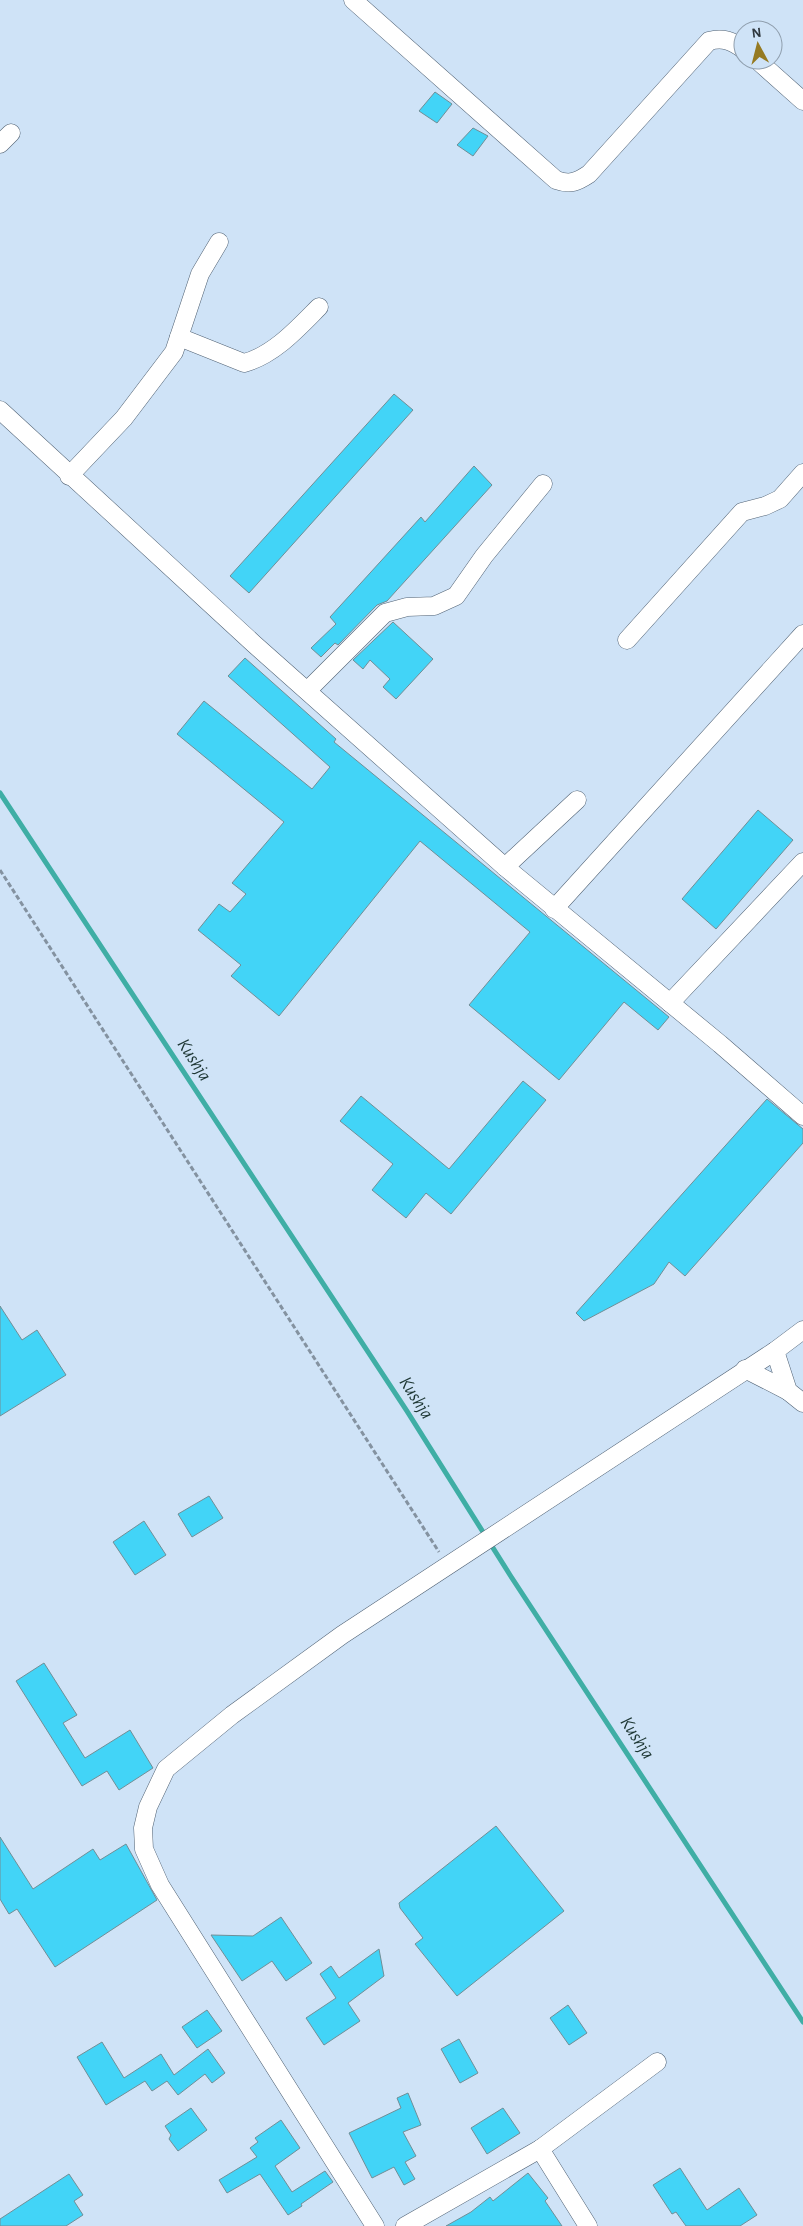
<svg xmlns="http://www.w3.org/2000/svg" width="803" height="2226" viewBox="0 0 803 2226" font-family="'Alegreya Sans',sans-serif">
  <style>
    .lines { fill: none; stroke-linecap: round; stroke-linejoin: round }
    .stream { stroke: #3faea5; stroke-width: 5 }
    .building { fill: #42d4f7; stroke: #718e96 }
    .minor-casing { stroke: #526375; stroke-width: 19 }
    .path { stroke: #8492a0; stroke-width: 3; stroke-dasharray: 5 2.5; stroke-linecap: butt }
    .minor { stroke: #fff; stroke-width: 18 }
    .labels { text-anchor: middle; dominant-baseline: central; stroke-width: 5; stroke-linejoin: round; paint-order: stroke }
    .water-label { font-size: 19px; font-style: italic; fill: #1c3532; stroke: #cfe3f7 }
  </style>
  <rect width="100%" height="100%" fill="#cfe3f7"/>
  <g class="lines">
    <polyline class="stream" points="0,793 407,1411 510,1575 803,2022"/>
  </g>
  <g class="building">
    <polygon points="435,92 452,104 437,123 419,111"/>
    <polygon points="473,128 488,136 473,156 457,145"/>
    <polygon points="394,394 413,410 249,593 230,576"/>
    <polygon points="474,466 492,485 387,601 377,605 338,645 335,643 321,657 311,648 336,624 330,617 421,517 425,522"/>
    <polygon points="393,622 433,659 396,699 383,687 390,679 370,660 363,669 353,660"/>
    <polygon points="245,658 336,739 334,742 669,1017 658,1030 624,1002 559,1080 469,1005 530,932 420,841 279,1016 231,976 241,965 198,930 219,904 230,912 246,894 232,883 284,822 177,734 204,701 312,789 330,767 228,676"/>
    <polygon points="758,810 793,840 716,929 682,899"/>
    <polygon points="523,1081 546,1100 451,1214 426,1193 406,1218 372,1190 393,1164 340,1121 361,1096 449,1169"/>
    <polygon points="767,1099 803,1129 803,1143 685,1276 669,1262 654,1284 584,1321 576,1313"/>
    <polygon points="0,1306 22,1340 37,1330 66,1375 0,1416"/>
    <polygon points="209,1496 223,1518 192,1537 178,1514"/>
    <polygon points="144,1521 166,1555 135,1575 113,1542"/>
    <polygon points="44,1663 77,1715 63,1723 85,1758 130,1730 153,1768 119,1790 107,1771 82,1786 16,1681"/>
    <polygon points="496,1826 564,1911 457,1996 415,1944 423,1938 400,1908 399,1903"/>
    <polygon points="0,1837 33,1889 93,1849 100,1860 126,1844 157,1900 55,1967 17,1909 9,1914 0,1899"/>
    <polygon points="281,1917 312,1963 286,1981 272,1961 242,1981 211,1935 253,1936"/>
    <polygon points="379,1949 384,1976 348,2003 360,2021 324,2045 306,2018 336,1998 320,1974 331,1966 339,1978"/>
    <polygon points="568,2005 587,2033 569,2045 550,2018"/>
    <polygon points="207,2010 222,2031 197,2048 182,2027"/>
    <polygon points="459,2039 478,2073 460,2083 441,2049"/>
    <polygon points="102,2042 124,2078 161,2054 174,2075 208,2049 225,2073 212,2083 205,2074 178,2095 167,2081 152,2091 145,2081 106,2105 77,2057"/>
    <polygon points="408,2093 421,2125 403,2132 416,2156 405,2162 415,2179 404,2185 394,2167 372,2178 349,2133 401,2108 397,2098"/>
    <polygon points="191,2108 207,2130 178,2151 169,2139 171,2135 165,2126"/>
    <polygon points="503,2108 520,2133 487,2154 471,2128"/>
    <polygon points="281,2120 300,2148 275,2166 292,2192 325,2171 333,2182 301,2204 302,2206 288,2215 260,2174 227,2193 219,2180 257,2157 250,2148 258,2142 255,2138"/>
    <polygon points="680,2168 707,2210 739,2188 757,2215 740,2226 686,2226 676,2212 672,2214 653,2185"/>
    <polygon points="528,2173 548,2198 545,2201 562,2226 446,2226 471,2212 490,2197 493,2201"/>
    <polygon points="69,2174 83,2195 74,2201 83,2215 66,2226 0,2226 0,2219"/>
  </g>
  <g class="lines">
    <g class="minor-casing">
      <g id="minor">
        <path d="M353,0L556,180C570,185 577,182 589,174L709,41C723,37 732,41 743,49"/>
        <polyline points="757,60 803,101"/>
        <polyline points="0,144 11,133"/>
        <path d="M179,337L244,363C274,355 298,328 319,307"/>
        <polyline points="0,410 254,644 505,867 720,1044 803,1116"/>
        <polyline points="69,476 124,418 174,352 200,274 219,242"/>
        <polyline points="627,640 742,512 765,506 780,499 803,473"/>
        <polyline points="308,690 385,613 407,607 434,606 456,596 484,556 543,484"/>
        <polyline points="505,867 577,800"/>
        <polyline points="554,909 803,634"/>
        <polyline points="670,1003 803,862"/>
        <polyline points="775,1351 788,1391 803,1403"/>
        <polyline points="745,1369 788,1391"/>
        <polyline points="540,2149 588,2226"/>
        <polyline points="375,2226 160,1885 144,1849 143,1828 148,1807 166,1769 232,1715 342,1635 775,1351 803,1330"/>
        <polyline points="405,2226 540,2149 657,2062"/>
      </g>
    </g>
    <polyline class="path" points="0,870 439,1552"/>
    <use href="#minor" class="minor"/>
  </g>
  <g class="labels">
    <g class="water-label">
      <text transform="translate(194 1060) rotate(57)">Kushja</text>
      <text transform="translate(416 1398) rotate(57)">Kushja</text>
      <text transform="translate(637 1738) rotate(57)">Kushja</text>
    </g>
  </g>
  <g transform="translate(758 45) rotate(353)"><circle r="24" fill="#cfe3f7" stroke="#8f9ead"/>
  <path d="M0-4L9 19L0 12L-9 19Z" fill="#957a22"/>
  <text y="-8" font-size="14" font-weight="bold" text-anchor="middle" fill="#2f373e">N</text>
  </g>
</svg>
